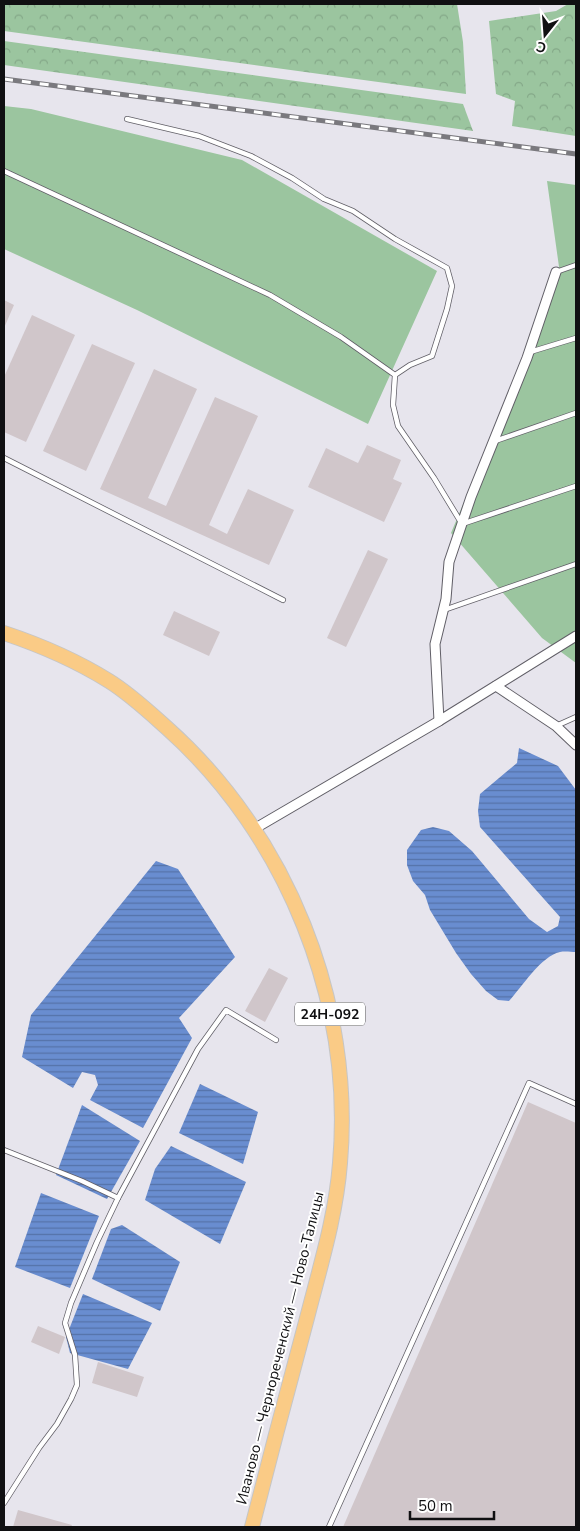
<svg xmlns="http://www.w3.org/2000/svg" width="580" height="1531" viewBox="0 0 580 1531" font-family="'Nunito Sans',sans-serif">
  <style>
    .forest { fill: url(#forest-crowns) }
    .green { fill: #9bc59f }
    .water { fill: url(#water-rules) }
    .building { fill: #d0c6ca }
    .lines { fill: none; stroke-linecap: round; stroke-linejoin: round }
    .service-casing { stroke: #615f67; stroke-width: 6 }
    .minor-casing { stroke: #615f67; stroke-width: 11 }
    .primary-casing { stroke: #c6c6c6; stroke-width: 16 }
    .service { stroke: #fff; stroke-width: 4.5 }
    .minor { stroke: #fff; stroke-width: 9 }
    .primary { stroke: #facb86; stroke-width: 14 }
    .rail-casing { stroke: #7a797e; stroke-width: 5 }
    .rail { stroke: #fff; stroke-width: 3; stroke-dasharray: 9; stroke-linecap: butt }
    .labels { text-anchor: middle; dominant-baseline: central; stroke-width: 4; stroke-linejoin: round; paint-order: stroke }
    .shield { fill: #fff; stroke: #585859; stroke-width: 1 }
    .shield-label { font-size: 14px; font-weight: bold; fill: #101012 }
    .street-label { font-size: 15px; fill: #101012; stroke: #fff }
  </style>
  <defs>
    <pattern id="forest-crowns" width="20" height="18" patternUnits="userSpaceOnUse" patternTransform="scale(1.25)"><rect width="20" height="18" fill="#9bc59f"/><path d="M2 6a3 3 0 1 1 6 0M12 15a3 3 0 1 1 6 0" fill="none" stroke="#84a888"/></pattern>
    <pattern id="water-rules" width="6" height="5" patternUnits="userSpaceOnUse" patternTransform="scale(1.25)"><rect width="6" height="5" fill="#698dd0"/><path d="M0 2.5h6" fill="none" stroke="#5572a7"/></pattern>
  </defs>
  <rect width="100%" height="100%" fill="#e7e5ed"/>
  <g class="forest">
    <polygon points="4,4 457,4 463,42 466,94 4,31"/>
    <polygon points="568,4 576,4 576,136 512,126 515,101 496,94 489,21 556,11"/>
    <polygon points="4,41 463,104 473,131 4,65"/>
  </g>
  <g class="green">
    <polygon points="4,106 31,109 242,160 437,271 368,424 137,310 4,249"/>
    <polygon points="547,181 576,185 576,663 542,638 451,533 560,274"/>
  </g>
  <g class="water">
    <path d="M519,748L558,766L576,790V952C571,952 565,951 560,952C541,956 522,987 509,1001L498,1000L486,991L471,974L456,953L430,910L425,895L413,881L407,865V850L421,830L433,827L449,831L472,851L529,919L547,932L558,926L560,917L480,827L478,811L480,794L517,763Z"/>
    <polygon points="156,861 178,869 235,957 179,1018 192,1038 143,1128 90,1100 98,1085 95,1075 82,1072 73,1088 22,1057 31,1015"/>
    <polygon points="200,1084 258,1112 243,1164 179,1133"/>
    <polygon points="82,1105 140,1141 107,1199 56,1175"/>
    <polygon points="171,1146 246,1182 220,1244 145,1200 155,1169"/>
    <polygon points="41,1193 99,1216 70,1288 15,1267"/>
    <polygon points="122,1225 180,1262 160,1311 92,1279 111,1229"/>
    <polygon points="83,1294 152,1323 128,1369 70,1353 66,1337"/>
  </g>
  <g class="building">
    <polygon points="4,300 14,305 4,328"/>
    <polygon points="32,315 75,335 26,442 4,432 4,377"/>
    <polygon points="92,344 135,363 86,471 43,451"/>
    <polygon points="154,369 197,389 148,498 166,506 215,397 258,416 209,525 227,534 248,489 294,510 269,565 100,489"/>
    <polygon points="367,445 401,460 393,479 402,483 384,522 308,487 326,448 358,463"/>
    <polygon points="368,550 388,559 346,647 327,638"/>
    <polygon points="174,611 220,632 209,656 163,635"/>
    <polygon points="269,968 288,978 265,1022 245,1011"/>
    <polygon points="528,1102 576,1123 576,1527 343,1527"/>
    <polygon points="38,1326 65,1337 59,1354 31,1342"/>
    <polygon points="98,1362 144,1377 137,1397 92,1383"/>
    <polygon points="18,1510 72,1525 71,1527 13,1527"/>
  </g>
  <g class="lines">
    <g class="service-casing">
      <g id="service">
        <polyline points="127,119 199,136 251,156 292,178 324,199 353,211 395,239 447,268 452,286 447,309 432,356 410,365 395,375"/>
        <polyline points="4,171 270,295 341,337 395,375 393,405 398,426 434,478 462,524 576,486"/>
        <polyline points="556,272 576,265"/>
        <polyline points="530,352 576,338"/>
        <polyline points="495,441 576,413"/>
        <polyline points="4,458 283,600"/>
        <polyline points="444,610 576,564"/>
        <polyline points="556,726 576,717"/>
        <polyline points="4,1150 82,1181 118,1198 97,1242 71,1303 65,1323 75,1355 77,1385 71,1399 57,1424 39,1448 4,1503"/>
        <polyline points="118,1198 198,1049 226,1010 276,1040"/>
        <polyline points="329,1527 529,1083 576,1104"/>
      </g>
    </g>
    <g class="minor-casing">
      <g id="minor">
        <polyline points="496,686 556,726 576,745"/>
        <polyline points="439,721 435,644 446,599 449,562 471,497 527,358 556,272"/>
        <polyline points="254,829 439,721 576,636"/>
      </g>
    </g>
    <g class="primary-casing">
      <path id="primary" d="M4,633C40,645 77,661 109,681C130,694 148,711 167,728C287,835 354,1002 340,1163C336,1216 320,1267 307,1318C288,1388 270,1457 252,1527"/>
    </g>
    <use href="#service" class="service"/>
    <use href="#minor" class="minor"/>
    <use href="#primary" class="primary"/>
    <g class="rail-casing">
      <polyline id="rail" points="4,79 576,154"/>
    </g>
    <use href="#rail" class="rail"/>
  </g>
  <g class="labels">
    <rect class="shield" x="295" y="1002.5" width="70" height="23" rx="4"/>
    <g class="shield-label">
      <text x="330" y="1014">24Н-092</text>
    </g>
    <g class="street-label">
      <text transform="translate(280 1348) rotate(-76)">Иваново — Чернореченский — Ново-Талицы</text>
    </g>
  </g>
  <rect width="580" height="1531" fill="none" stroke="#101012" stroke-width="10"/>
  <g transform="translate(545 35) rotate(197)" stroke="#ffffff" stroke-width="4" paint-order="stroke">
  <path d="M0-4L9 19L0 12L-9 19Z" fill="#101012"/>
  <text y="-8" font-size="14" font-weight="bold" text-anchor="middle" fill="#101012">С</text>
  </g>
  <path d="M410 1511v8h84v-8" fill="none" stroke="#101012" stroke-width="2.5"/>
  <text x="418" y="1511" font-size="15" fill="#101012" stroke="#ffffff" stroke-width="4" paint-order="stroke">50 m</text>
</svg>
